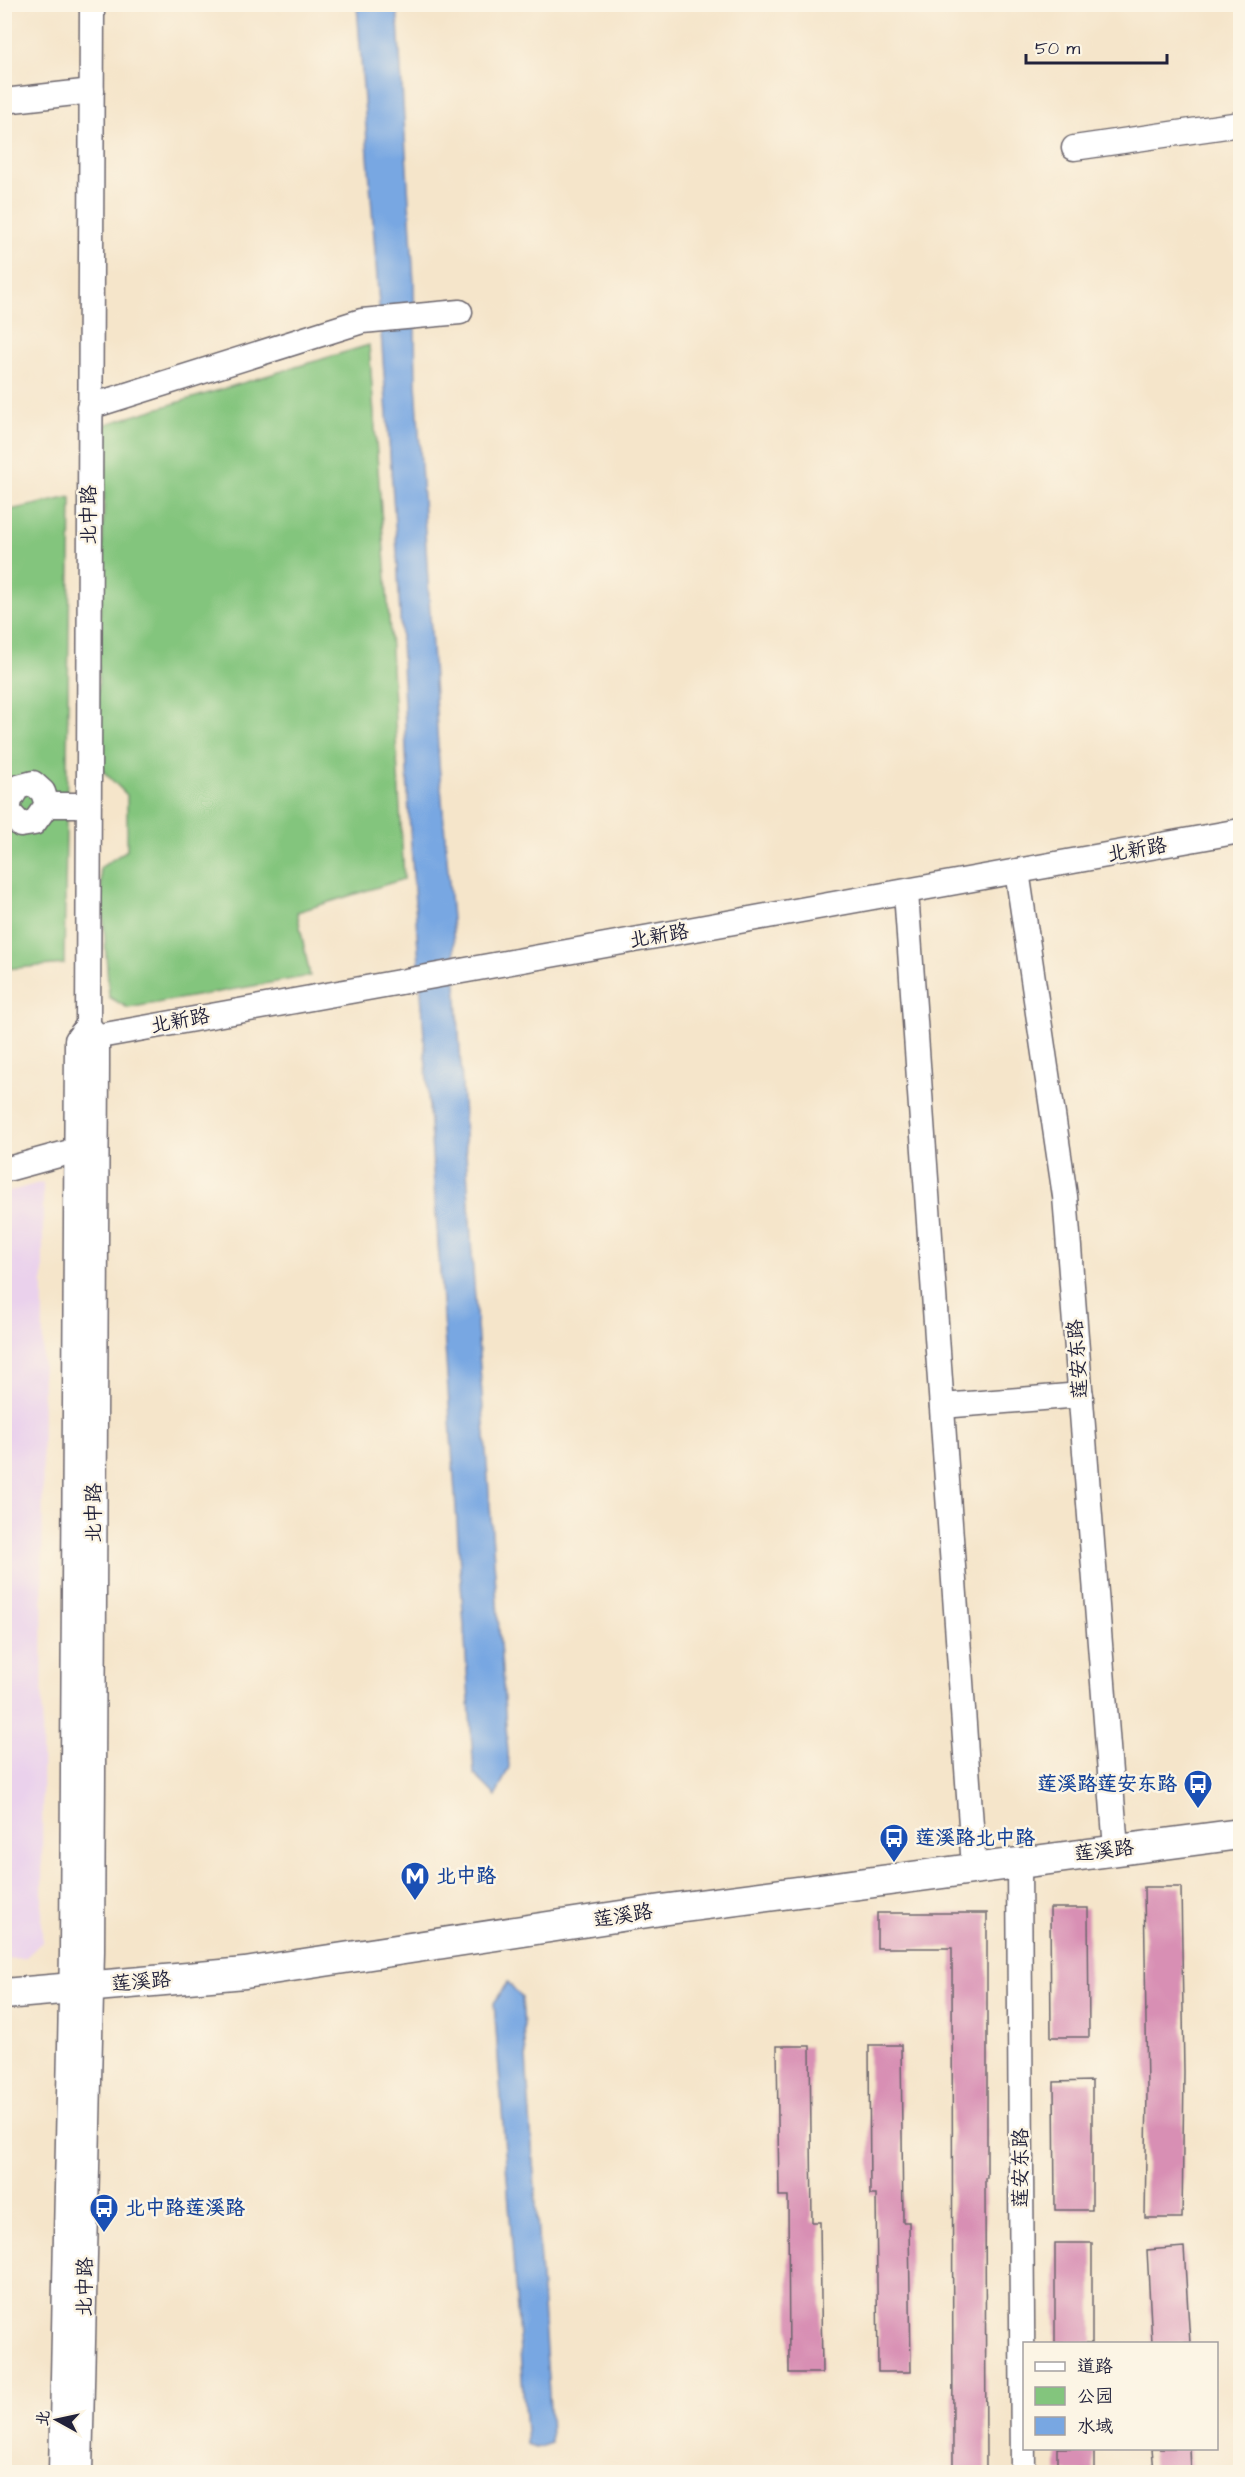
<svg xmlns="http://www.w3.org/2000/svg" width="1245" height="2477" viewBox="0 0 1245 2477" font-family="'Architects Daughter','LXGW WenKai TC',sans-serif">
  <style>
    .built { fill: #ead1ec }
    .green { fill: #83c57d; stroke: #52745c; stroke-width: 1.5 }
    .water { fill: #78a7e2; stroke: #4d648e; stroke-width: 1.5 }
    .building { fill: #d88fb4 }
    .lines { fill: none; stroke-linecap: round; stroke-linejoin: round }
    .minor-casing { stroke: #6c666d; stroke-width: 27 }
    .major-casing { stroke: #6c666d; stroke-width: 33 }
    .minor { stroke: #fff; stroke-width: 24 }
    .major { stroke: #fff; stroke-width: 30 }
    .labels { text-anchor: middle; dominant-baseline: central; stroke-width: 5; stroke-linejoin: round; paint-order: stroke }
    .street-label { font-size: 20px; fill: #22223b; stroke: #fcf5e5 }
    .transit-label { font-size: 20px; font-weight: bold; fill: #164399; stroke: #fcf5e5; text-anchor: start }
  </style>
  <rect width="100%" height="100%" fill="#fcf5e5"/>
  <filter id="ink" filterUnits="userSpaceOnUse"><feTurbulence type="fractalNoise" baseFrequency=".0167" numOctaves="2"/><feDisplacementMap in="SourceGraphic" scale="12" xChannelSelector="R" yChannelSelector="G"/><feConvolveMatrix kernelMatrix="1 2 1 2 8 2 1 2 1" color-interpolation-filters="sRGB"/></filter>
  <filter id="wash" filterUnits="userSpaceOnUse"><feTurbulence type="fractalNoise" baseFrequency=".008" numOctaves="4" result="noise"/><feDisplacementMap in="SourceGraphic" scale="24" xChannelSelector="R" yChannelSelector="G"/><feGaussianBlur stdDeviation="1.35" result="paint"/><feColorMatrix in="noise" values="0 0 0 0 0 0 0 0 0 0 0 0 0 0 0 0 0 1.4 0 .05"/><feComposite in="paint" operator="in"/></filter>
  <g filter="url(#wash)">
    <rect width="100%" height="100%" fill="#f5e5ca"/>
    <polygon class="built" points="43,1182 42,1942 25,1958 5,1959 4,1193"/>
    <g class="green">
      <polygon points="369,345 390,633 404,879 297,912 310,976 128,1008 109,997 100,868 127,850 127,795 96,764 106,424"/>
      <polygon points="71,497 64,964 5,969 5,511"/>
    </g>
    <g class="water">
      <polygon points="357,5 397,5 414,283 416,382 439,763 453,931 473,1271 509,1767 496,1796 474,1774 409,815 397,551"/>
      <polygon points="508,1982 522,1998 550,2409 551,2443 536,2448 527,2445 494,2003"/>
    </g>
    <g id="blocks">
      <g class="building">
        <polygon points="1144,1887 1181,1887 1184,2072 1182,2218 1145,2218 1147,2090"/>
        <polygon points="1050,1908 1088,1908 1089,2037 1051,2037"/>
        <polygon points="877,1913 987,1913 987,2178 985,2178 986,2472 953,2472 952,1948 877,1948"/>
        <polygon points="869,2045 901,2045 903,2222 909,2222 911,2372 878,2372 876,2195 870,2195"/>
        <polygon points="777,2046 810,2046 812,2222 820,2222 822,2373 789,2373 788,2196 779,2196"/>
        <polygon points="1092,2081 1092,2210 1055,2210 1054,2082"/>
        <rect x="1055" y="2243" width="37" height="100"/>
        <polygon points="1184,2247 1190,2343 1152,2343 1147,2250"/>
        <rect x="1057" y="2448" width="37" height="24"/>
        <polygon points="1152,2448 1190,2448 1191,2472 1154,2472"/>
      </g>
    </g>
  </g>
  <g filter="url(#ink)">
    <use href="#blocks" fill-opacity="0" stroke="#6c666d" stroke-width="1.5"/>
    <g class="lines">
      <g class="minor-casing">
        <g id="minor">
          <polyline points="4,101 92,91"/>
          <polyline points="1074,148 1240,124"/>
          <polyline points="89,407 362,321 460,312"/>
          <polygon points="33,783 43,792 47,805 34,823 21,825 8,811 10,800 18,787"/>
          <polyline points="47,805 88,805"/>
          <polyline points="1017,871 1065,1196 1116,1849"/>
          <polyline points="906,892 974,1868"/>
          <polyline points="83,1039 1240,831"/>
          <polyline points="4,1170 77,1150"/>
          <polyline points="942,1406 1081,1395"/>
          <polyline points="1019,1863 1023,2472"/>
          <polyline points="61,2472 72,1952 77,1040 88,1025 92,4"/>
          <polyline points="80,2472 92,1951 97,1065 97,1037 88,1025"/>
        </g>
      </g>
      <g class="major-casing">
        <polyline id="major" points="4,1994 245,1973 661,1910 1240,1834"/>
      </g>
      <use href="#minor" class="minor"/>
      <use href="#major" class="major"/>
    </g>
  </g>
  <defs>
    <g id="bus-pin" transform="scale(1.5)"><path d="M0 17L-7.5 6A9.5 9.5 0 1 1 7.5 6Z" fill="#1a4fb4" stroke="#fcf5e5"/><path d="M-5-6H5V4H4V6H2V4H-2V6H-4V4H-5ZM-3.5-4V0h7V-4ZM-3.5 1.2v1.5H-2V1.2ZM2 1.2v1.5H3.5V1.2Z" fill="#fff"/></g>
    <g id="metro-pin" transform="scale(1.5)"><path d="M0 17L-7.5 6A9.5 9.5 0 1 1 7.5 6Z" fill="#1a4fb4" stroke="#fcf5e5"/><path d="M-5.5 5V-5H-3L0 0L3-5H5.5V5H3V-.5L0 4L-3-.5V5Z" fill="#fff"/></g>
  </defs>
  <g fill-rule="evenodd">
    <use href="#bus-pin" x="1198" y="1784"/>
    <use href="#bus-pin" x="894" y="1838"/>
    <use href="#metro-pin" x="415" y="1876"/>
    <use href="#bus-pin" x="104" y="2208"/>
  </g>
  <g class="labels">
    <g class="street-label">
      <text transform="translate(89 515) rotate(-90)">北中路</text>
      <text transform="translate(1137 850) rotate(-10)">北新路</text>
      <text transform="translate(659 936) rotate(-10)">北新路</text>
      <text transform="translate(180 1021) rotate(-11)">北新路</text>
      <text transform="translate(1078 1359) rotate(-94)">莲安东路</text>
      <text transform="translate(94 1513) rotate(-90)">北中路</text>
      <text transform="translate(1104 1851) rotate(-7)">莲溪路</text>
      <text transform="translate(623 1916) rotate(-9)">莲溪路</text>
      <text transform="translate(141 1982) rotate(-5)">莲溪路</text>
      <text transform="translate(1021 2168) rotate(-90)">莲安东路</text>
      <text transform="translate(85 2287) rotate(-89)">北中路</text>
    </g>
    <g class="transit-label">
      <text x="1177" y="1784" text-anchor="end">莲溪路莲安东路</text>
      <text x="915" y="1838">莲溪路北中路</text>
      <text x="436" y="1876">北中路</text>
      <text x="125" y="2208">北中路莲溪路</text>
    </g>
  </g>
  <rect width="1245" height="2477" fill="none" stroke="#fcf5e5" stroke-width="24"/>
  <rect x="1023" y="2342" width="195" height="108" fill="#fcf5e5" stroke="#a5a1a1" stroke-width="1.5"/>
  <rect x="1035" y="2362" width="30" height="9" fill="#ffffff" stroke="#a5a1a1" stroke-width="1.5"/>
  <text x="1077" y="2372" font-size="18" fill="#22223b">道路</text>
  <rect x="1035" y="2387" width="30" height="18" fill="#83c57d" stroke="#a5a1a1" stroke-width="1.5"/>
  <text x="1077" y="2402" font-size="18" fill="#22223b">公园</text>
  <rect x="1035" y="2417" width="30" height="18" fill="#78a7e2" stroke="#a5a1a1" stroke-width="1.5"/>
  <text x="1077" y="2432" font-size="18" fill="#22223b">水域</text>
  <g transform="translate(57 2420) rotate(278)" stroke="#fcf5e5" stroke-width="4.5" paint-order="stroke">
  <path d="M0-4.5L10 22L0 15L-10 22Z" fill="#22223b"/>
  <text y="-9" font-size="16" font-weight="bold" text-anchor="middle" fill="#22223b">北</text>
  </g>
  <path d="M1026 54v9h141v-9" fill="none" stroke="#22223b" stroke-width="3"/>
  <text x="1035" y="54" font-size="18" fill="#22223b" stroke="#fcf5e5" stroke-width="4.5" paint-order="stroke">50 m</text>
</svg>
